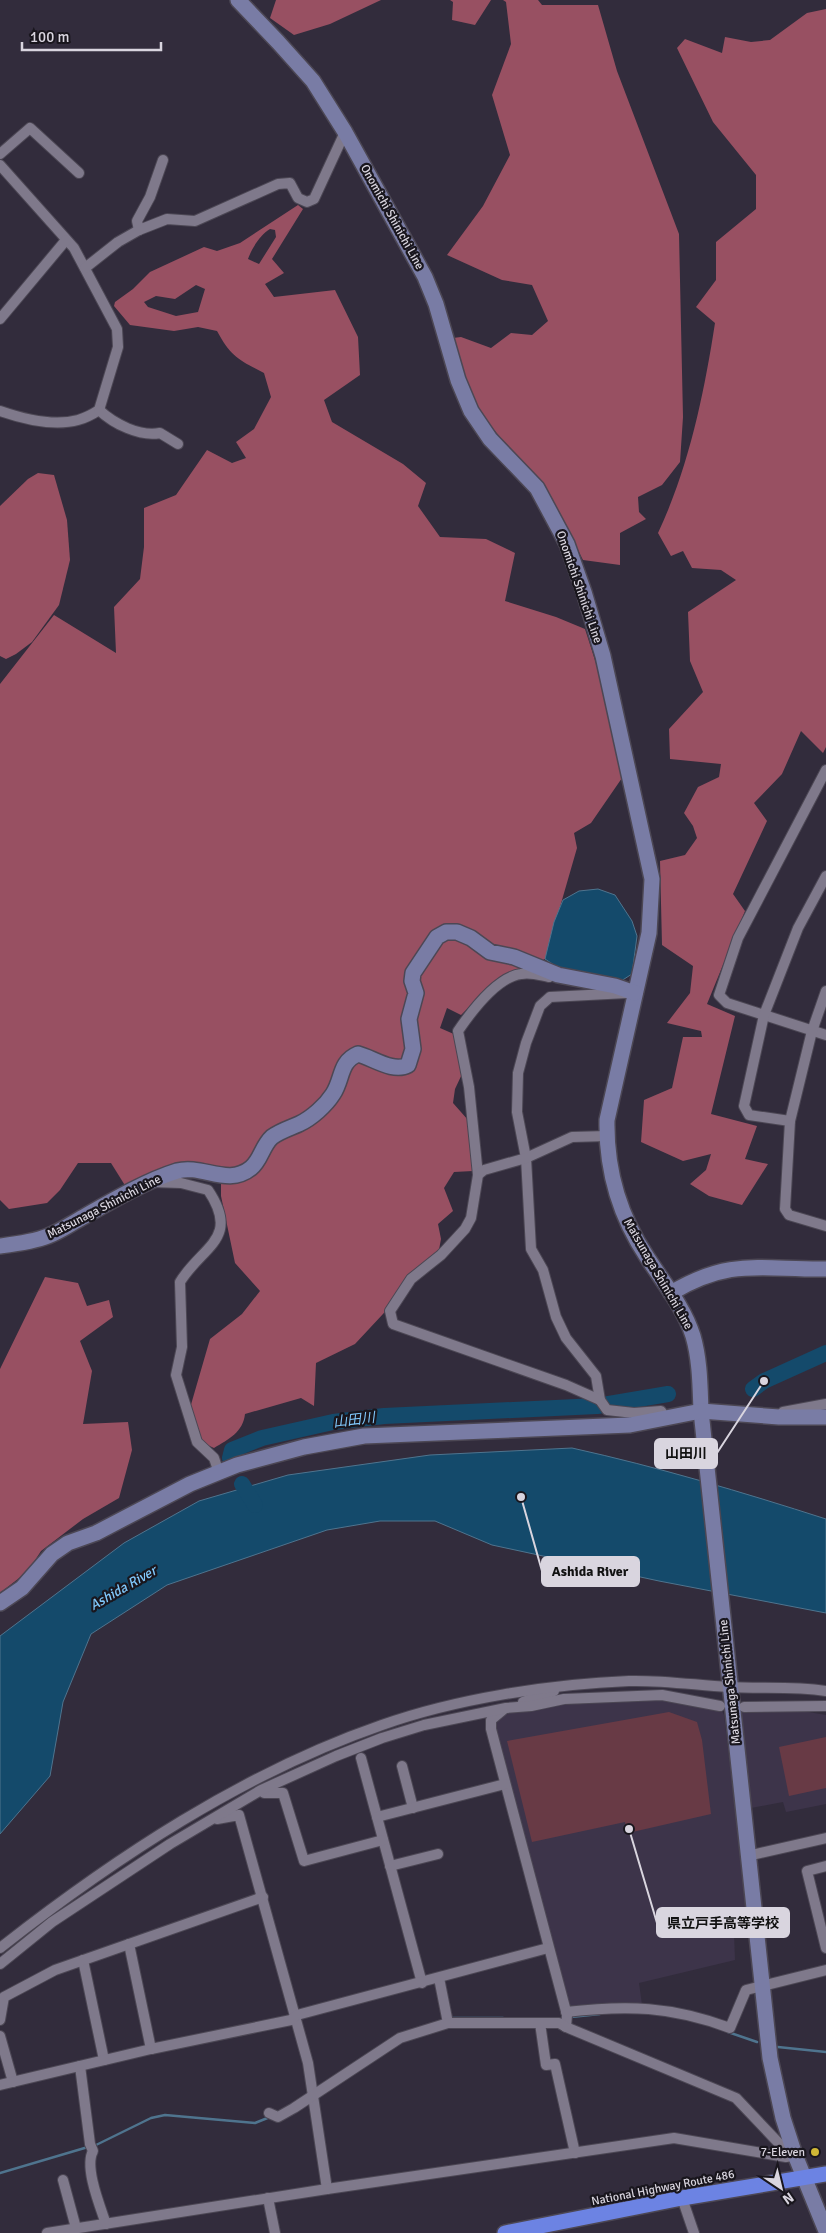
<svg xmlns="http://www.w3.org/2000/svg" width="826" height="2233" viewBox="0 0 826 2233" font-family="Signika,'Noto Sans JP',sans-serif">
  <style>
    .built { fill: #3d344a }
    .green { fill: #683a45 }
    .forest { fill: #985062; fill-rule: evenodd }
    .water { fill: #144a6b; stroke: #4f748e }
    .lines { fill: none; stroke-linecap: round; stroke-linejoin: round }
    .stream { stroke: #4f748e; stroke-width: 2.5 }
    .river { stroke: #144a6b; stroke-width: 16 }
    .street-casing { stroke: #4c4754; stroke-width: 12 }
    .secondary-casing { stroke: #4c4754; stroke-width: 18 }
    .highway-casing { stroke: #4c4754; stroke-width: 18 }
    .street { stroke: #7f798b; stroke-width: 10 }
    .secondary { stroke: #797ca5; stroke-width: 15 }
    .highway { stroke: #6c83e3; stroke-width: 15 }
    .poi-dot { fill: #d0b736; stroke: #19161d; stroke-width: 2 }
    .labels { text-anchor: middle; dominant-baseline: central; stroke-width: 4.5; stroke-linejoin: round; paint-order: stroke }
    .street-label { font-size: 12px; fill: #d9d5df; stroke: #19161d }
    .poi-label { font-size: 12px; fill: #d9d5df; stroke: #19161d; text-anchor: end }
    .water-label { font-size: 14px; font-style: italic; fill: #80c8fb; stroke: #19161d }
    .leader { fill: none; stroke: #d9d5df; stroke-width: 2 }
    .callout-dot { fill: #d9d5df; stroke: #19161d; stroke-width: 2 }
    .callout { fill: #d9d5df; stroke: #d9d5df; stroke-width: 2 }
    .callout-label { font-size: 14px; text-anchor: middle; font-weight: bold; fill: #111 }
  </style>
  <rect width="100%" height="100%" fill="#322c3c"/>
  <g class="built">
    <polygon points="651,1698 722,1711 724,1715 750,1933 734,1933 735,1960 639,1983 642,2005 623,2003 568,2010 493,1726 502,1714 560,1705"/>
    <polygon points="791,1709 826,1715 826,1804 786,1812 783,1802 751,1808 740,1718 743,1711"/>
  </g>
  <g class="green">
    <polygon points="669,1712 697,1722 702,1740 711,1814 628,1833 625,1822 532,1842 507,1741"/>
    <polygon points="826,1737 826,1788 789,1796 779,1747"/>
  </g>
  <g class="forest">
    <polygon points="276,0 381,0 330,24 294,35 270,18"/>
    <polygon points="450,0 491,0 475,25 452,20 453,2"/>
    <polygon points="503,0 538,0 542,5 598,5 617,71 679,234 683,417 680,462 662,485 638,497 639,512 646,519 620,533 620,565 583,560 551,497 489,424 465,385 453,338 461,337 491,348 511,333 532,335 548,321 532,285 502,280 447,255 483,206 510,155 492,95 511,44 506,2"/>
    <path d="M826,9V747L823,753L801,731L782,774L754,803L767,821L733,894L745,911L707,1004L735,1016L711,1114L757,1126L745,1159L768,1164L742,1205L709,1196L690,1184L706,1170L711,1154L683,1161L641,1142L644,1100L672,1088L683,1037H702L701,1031L667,1023L690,993L693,966L662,945L660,861L685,855L697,838L693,826L684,813L698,787L719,777L721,764L670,759L669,729L703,692L690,661L688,612L736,580L721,570L692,568L683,551L671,556L658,533C689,467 704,394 715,323L696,307L716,280V242L756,209V175L713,122L677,48L685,39L722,53L725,37L751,42L770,40L807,13Z"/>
    <path d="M298,205L303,209L272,259L284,273L265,284L274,297L335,290L358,337L360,375L324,400L332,422L403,464L426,483L418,506L440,537L486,539L515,553L505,601L556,617L585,629L601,679L622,778L591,823L574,833L577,848L545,959L493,983L461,1015L447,1008L440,1028L456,1035L463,1072L455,1089L453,1103L468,1120L473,1171L454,1172L444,1188L453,1211L438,1224L441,1239L438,1255L355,1344L316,1363L314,1406L301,1398L245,1414C243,1432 229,1439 214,1448L203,1443L190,1408L210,1339L242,1314L260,1291L235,1263L221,1196V1181L234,1176L207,1164L167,1167L126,1187L111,1163H78L60,1190L47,1203L9,1209L0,1200V684L54,615L116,653L114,607L140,579L144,547V508L176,495L207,450L232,463L246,458L236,442L254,429L271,397L264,373C239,360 231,357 217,331L198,327L174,331L130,325L114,306L115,302L133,289L150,272L204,247L217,251L240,243ZM270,229L275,230L276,237L259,264L248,259C252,248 260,235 270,229ZM196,285L205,289L198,312L176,316L148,307L144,302L156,296L175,299Z"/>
    <polygon points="38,473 54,475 67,520 70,560 59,605 32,642 16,654 6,659 0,656 0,506 28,479"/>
    <polygon points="45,1277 78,1283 87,1306 109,1300 113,1317 80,1341 92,1371 83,1424 128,1422 132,1450 119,1498 83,1519 41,1551 28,1571 0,1593 0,1369"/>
  </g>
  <g class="water">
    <polygon points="598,889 615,895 632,921 637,936 632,974 621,981 557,967 545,959 554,922 563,900 579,891"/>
    <path d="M572,1448C658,1467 742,1492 826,1519V1613L659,1581L492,1545L435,1521H380L327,1530L167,1585L91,1634L63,1702L50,1776L0,1834V1636L124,1543L199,1501L288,1475L430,1455Z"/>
  </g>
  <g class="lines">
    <g class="stream">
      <polyline points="571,2017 600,2014"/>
      <polyline points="451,2018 503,2018"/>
      <polyline points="728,2032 757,2042"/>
      <polyline points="778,2047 826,2052"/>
      <polyline points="94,2146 151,2118 165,2115 255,2123 270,2117"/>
      <polyline points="0,2173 88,2147"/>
    </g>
    <g class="river">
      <polyline points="753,1389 764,1381 826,1353"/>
      <polyline points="230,1458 232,1450 262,1438 333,1422 384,1416 597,1406 668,1394"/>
      <polyline points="242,1484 255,1505"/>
    </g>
    <g class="street-casing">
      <g id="street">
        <polyline points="0,154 30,128 79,173"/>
        <path d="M0,165L74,248L117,329L118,347L99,410C93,414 85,418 78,420C53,427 23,419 0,411"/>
        <polyline points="139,230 137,221 150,197 163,160"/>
        <polyline points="85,268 118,242 139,230 167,219 195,221 278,184 290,183 298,198 307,202 314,199 345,132"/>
        <polyline points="0,319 66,240"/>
        <path d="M99,410C114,424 140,437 160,433L178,444"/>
        <polyline points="826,770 738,938 719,995 727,1003 826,1035"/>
        <polyline points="826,991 812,1031 790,1121 785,1209 789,1215 826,1226"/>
        <polyline points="627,993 550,997 540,1006 526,1043 518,1073 517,1112 526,1158 531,1249 543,1270 556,1317 566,1338 596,1376 600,1400 607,1410 634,1413 661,1411 665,1418"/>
        <polyline points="790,1121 749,1115 744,1106 764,1015 798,928 826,876"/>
        <path d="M478,1175L469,1087L458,1031C471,1012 497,977 521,974C531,972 539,975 549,977"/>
        <path d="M152,1182L181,1183L208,1190C241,1239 202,1246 180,1282L182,1347L176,1375L197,1442L214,1458L219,1473"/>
        <polyline points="600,1400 566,1385 393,1324 390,1311 411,1279 441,1255 465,1229 471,1218 478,1175 484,1170 526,1158 572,1137 607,1136"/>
        <polyline points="783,1412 826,1404"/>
        <polyline points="523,1702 554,1691"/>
        <polyline points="744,1707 826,1706"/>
        <polyline points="503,1710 491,1720 491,1729 567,2015 566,2027 736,2098 791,2156"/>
        <polyline points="361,1758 422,1983"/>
        <polyline points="402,1766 413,1808"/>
        <polyline points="262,1791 264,1793 283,1793 304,1861 383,1840"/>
        <polyline points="377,1817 505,1784"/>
        <polyline points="217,1819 239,1815 308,2063 327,2189"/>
        <polyline points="747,1856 826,1838"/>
        <polyline points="390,1866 438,1854"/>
        <polyline points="826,1866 807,1871 826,1948"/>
        <polyline points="129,1944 151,2049"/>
        <path d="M0,1948C115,1858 243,1773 382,1725C455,1699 551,1684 629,1681C661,1680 695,1685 728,1687C761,1689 793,1686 826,1691"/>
        <polyline points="83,1960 104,2060"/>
        <polyline points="0,1964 52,1922 170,1844 261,1790 336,1756 382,1738 424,1725 506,1708 531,1706 564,1699 662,1695 720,1706"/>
        <polyline points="439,1978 448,2023"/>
        <path d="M566,2012C627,2005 671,2006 730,2028L746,1990L826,1970"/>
        <polyline points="0,2020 4,1997 55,1970 263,1897"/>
        <polyline points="540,2023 546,2065 555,2064 575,2153"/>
        <polyline points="0,2036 13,2082"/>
        <path d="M80,2066L90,2144L93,2151C84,2167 100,2206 106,2224"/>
        <polyline points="0,2085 151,2049 291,2020 297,2015 548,1948"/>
        <polyline points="269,2113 278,2117 294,2108 400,2038 448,2023 559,2023 566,2027"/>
        <polyline points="63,2180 76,2228"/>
        <polyline points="268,2198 275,2233"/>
        <polyline points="682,2198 694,2233"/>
        <polyline points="47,2233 327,2189 674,2138 786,2157 795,2155"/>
      </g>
    </g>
    <g class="secondary-casing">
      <g id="secondary">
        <path d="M238,0L278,42L313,81L345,132L425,277L436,304L458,380L471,411L490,439L537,488L567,544L584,592L603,656L652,879L649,933L607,1120C606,1170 619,1215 647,1257C663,1282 684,1307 693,1336C700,1360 700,1386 701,1411L770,2058L783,2118L795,2155L826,2231"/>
        <path d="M0,1246C16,1244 33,1242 48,1236C59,1232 69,1225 78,1220C108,1203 145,1181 177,1171C202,1164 228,1187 251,1168C261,1160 262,1146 272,1137C280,1131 290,1128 299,1124C312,1118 326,1105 333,1094C343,1079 339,1062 358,1054C373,1058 393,1073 408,1065L413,1049L409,1019L416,993L412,981L413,973L437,937L446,932H457L471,938L490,952L514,957L558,975L615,986L635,993"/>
        <path d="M671,1293C731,1257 762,1270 826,1269"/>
        <polyline points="0,1603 22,1588 52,1554 68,1543 96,1533 190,1484 237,1465 304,1447 364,1436 630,1425 701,1411 779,1417 826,1417"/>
      </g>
    </g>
    <g class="highway-casing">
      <polyline id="highway" points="505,2233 682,2198 826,2174"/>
    </g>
    <use href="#street" class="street"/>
    <use href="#secondary" class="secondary"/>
    <use href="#highway" class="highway"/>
  </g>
  <circle class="poi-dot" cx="815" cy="2152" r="5"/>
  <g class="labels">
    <g class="street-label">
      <text transform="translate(392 217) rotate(61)">Onomichi Shinichi Line</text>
      <text transform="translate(579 587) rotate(71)">Onomichi Shinichi Line</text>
      <text transform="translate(104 1207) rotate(-27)">Matsunaga Shinichi Line</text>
      <text transform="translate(658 1274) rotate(60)">Matsunaga Shinichi Line</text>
      <text transform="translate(730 1682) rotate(-96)">Matsunaga Shinichi Line</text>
      <text transform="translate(663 2188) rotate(-11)">National Highway Route 486</text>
    </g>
    <g class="poi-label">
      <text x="805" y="2152">7-Eleven</text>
    </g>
    <g class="water-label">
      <text transform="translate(354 1420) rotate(-7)">山田川</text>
      <text transform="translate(123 1588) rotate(-30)">Ashida River</text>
    </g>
  </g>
  <path class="leader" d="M764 1381L717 1453M521 1497L542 1571M629 1829L657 1923"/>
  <g class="callout-dot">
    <circle cx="764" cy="1381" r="5"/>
    <circle cx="521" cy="1497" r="5"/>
    <circle cx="629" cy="1829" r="5"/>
  </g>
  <g class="callout">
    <rect x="655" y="1439" width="62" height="29" rx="5"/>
    <rect x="542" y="1557" width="97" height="29" rx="5"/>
    <rect x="657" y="1908" width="132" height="29" rx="5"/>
  </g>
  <g class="callout-label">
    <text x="686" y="1458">山田川</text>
    <text x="590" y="1576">Ashida River</text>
    <text x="723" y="1928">県立戸手高等学校</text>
  </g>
  <g transform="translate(781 2188) rotate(145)" stroke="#19161d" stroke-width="4" paint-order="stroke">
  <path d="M0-4L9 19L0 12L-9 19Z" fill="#d9d5df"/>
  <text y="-8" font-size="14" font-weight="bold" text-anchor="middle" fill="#d9d5df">N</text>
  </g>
  <path d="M22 42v8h139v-8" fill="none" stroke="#d9d5df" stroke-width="2.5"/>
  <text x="30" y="42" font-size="15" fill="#d9d5df" stroke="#19161d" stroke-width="4" paint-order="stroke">100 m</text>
</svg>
